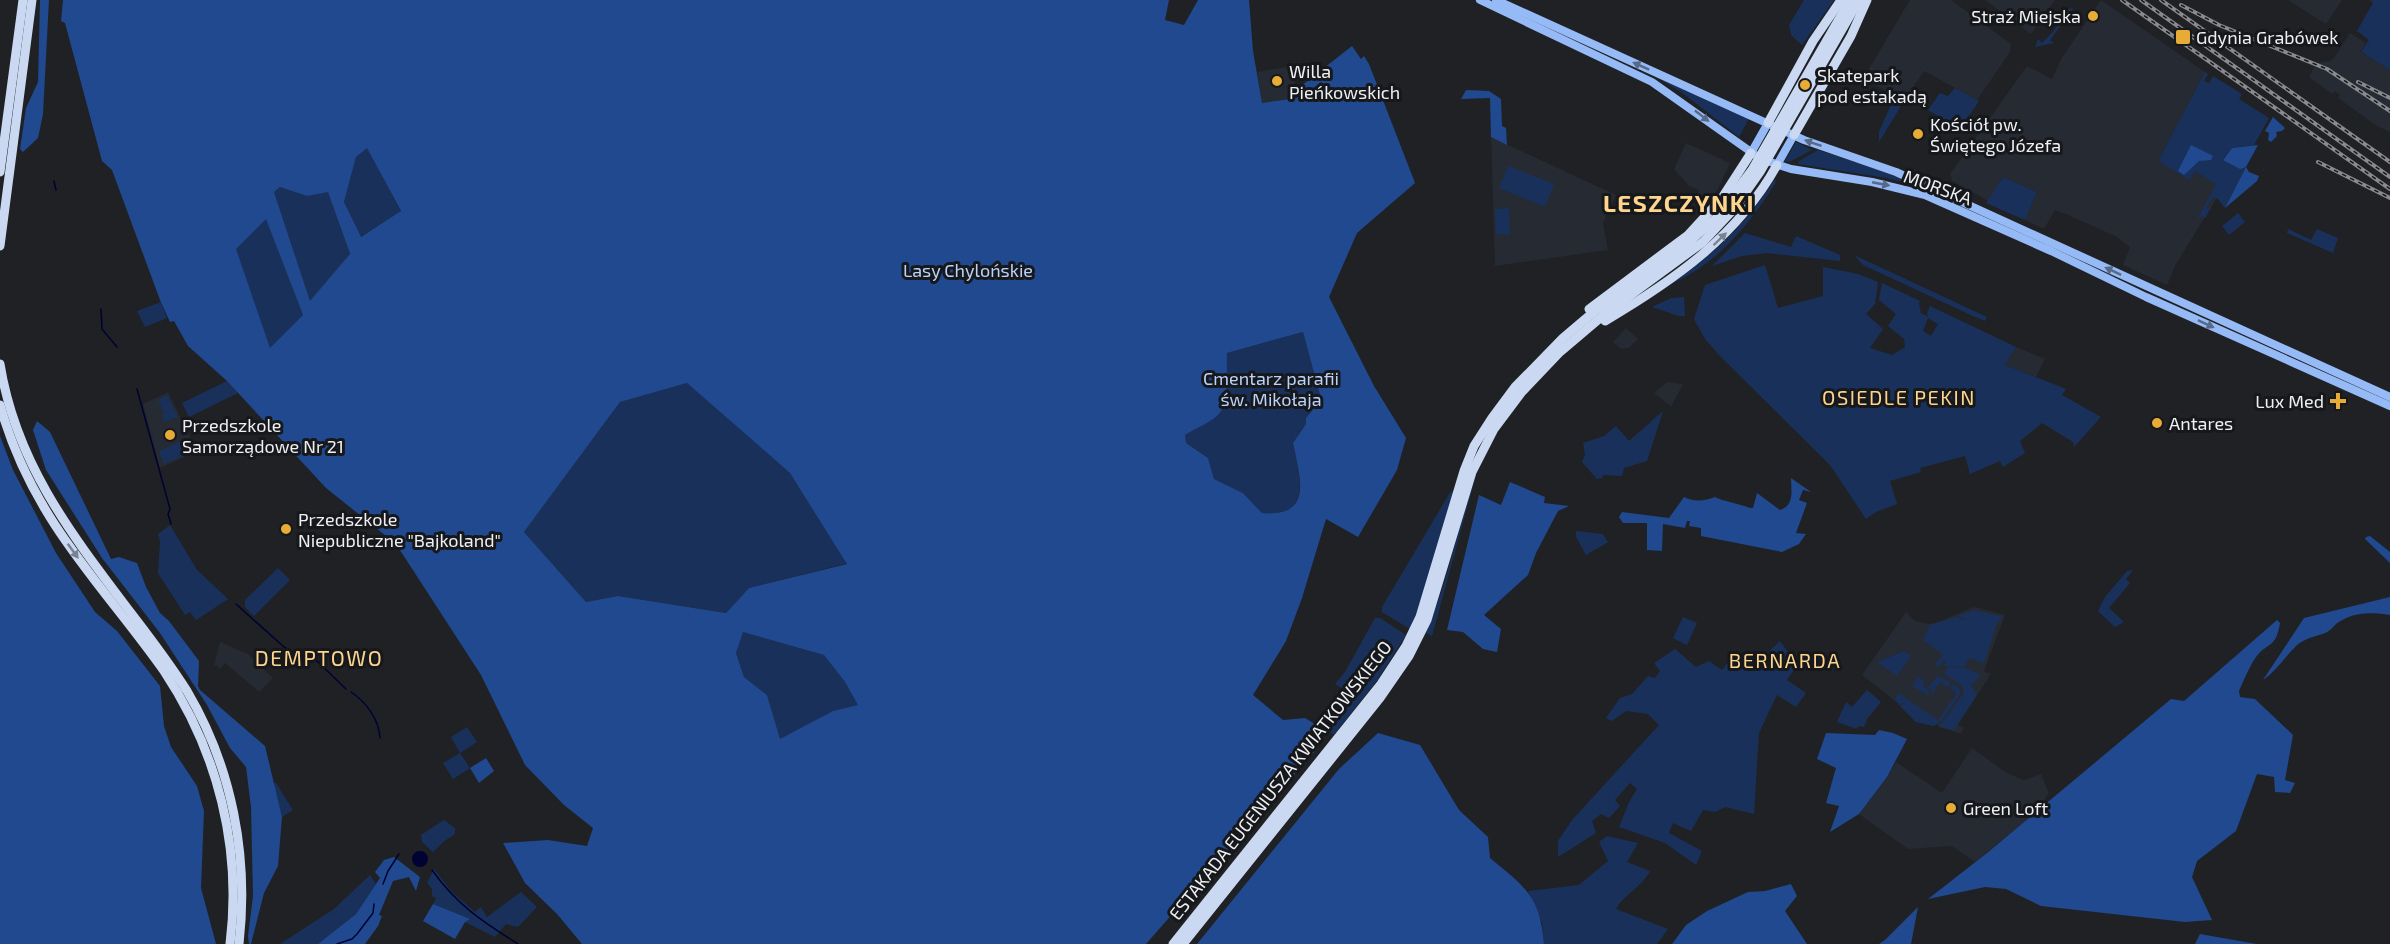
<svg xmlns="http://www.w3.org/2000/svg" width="2390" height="944" viewBox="0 0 2390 944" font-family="'Exo 2',sans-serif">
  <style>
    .built { fill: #252a33 }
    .green { fill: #19315a; fill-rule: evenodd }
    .forest { fill: #20498f; fill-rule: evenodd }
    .water { fill: #000234 }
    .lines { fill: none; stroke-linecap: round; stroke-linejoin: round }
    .stream { stroke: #000234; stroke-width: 1.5 }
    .primary { stroke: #96baf6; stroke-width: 8 }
    .highway { stroke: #cad9f1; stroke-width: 9 }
    .rail-casing { stroke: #898a8e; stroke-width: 4 }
    .rail { stroke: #16181b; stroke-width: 1.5; stroke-dasharray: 4.5; stroke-linecap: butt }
    .oneway { fill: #566988 }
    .oneway2 { fill: #798291 }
    .poi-dot { fill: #e7ac36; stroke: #16181b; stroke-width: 2 }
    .labels { text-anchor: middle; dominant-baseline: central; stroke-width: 6; stroke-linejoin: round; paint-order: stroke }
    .poi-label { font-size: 18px; fill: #eff0f3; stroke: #16181b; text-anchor: start }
    .street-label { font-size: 18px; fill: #eff0f3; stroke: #16181b }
    .park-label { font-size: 18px; fill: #bbd3fb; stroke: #16181b }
    .neighbourhood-label { font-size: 20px; letter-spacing: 1.5px; fill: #fed58e; stroke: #16181b }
    .quarter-label { font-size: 21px; letter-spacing: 1.5px; fill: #fed58e; stroke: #16181b }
    .district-label { font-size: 24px; font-weight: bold; letter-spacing: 1.5px; fill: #fed58e; stroke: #16181b }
  </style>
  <rect width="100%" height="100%" fill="#1f2125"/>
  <g class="built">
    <polygon points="1910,0 1951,0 2011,44 2010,52 1977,100 1924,71 1907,96 1897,91 1895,95 1866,81 1864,77"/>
    <polygon points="1985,0 2055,0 2031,34"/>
    <polygon points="2101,0 2205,72 2158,161 2236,167 2176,264 2167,285 2123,265 2130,247 2117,237 2066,214 2055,210 2044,229 2025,220 2037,192 2003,177 1988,201 1952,181 1950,174 2027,66 2052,79 2061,59"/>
    <polygon points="2288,0 2342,0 2326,24"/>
    <polygon points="2350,33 2366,43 2360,52 2390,70 2390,132 2377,126 2338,98 2340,95 2335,91 2332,94 2309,77 2316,63 2330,61 2334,58"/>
    <polygon points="1292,66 1297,98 1262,103 1257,72"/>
    <polygon points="1491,137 1616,195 1603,223 1608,250 1495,266"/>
    <polygon points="1686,143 1730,163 1718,189 1705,206 1694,203 1699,190 1689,186 1674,169"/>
    <polygon points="1626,328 1638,339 1629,348 1621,349 1613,342"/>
    <polygon points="2016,347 2045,359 2036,377 2005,365"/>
    <polygon points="1667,382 1683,384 1671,407 1654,393"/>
    <polygon points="168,392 197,451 160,468 143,404"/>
    <polygon points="1974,607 2005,615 1984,671 1991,674 1958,724 1964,728 1961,734 1939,727 1937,724 1934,726 1916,722 1894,700 1862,675 1906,612 1915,621 1929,624 1941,621"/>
    <polygon points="220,642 248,654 273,678 259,692 225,663 220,669 216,665 213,668"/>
    <polygon points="1972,748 2007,773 2024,780 2041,774 2049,793 2034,814 1975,862 1952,846 1908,849 1859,814 1887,777 1896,762 1942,793"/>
  </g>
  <g class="green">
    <polygon points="1804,0 1834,0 1802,45 1791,35 1789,25"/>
    <polygon points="2370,0 2390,0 2390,70 2361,52 2369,40 2357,31 2373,3"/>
    <polygon points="2070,8 2073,9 2050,40 2054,43 2035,47 2038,39 2042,43 2052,33"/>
    <polygon points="2205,72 2208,74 2204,81 2209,83 2213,76 2242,94 2239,99 2269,118 2254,145 2232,148 2223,159 2246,167 2225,208 2218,199 2213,197 2206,208 2209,209 2212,206 2205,218 2202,216 2197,220 2216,184 2195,171 2190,180 2158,161"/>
    <polygon points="1651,74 1749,118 1739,137 1684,94"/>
    <polygon points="1955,88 1979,101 1960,129 1928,110 1940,93 1948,96"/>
    <polygon points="1897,91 1907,96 1879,142 1879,132"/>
    <polygon points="1796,142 1812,150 1789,162 1785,161"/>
    <polygon points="367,147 401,212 360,237 344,202 356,157"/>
    <polygon points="1818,150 1883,171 1918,186 1887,178 1798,164 1799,161"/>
    <polygon points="1508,166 1554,184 1545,207 1499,188"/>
    <polygon points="2003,177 2037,192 2025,220 1986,203"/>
    <path d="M1775,179L1776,182C1749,225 1716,266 1668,285C1714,254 1745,226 1775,179Z"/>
    <polygon points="280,187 307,196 328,191 350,255 310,302 274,192"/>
    <polygon points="1509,208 1510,234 1496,234 1495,209"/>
    <polygon points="2238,213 2245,222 2229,235 2222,226"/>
    <polygon points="266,218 303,315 270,349 235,249"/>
    <polygon points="2288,229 2311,240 2317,229 2338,238 2333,253 2287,233"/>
    <polygon points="1745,233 1791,247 1796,236 1840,255 1840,261 1767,253 1742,256 1712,266"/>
    <polygon points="1854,255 1987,317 1985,321 1973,316 1863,265"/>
    <path d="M1765,265L1778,308L1823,296V267L1858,274L1878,282L1875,304L1866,314L1883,329L1870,348L1892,355L1905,347L1904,339L1888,326L1896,314L1879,300L1882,283L1920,301L1919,304L1921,313L1928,317L1927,313L1930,306L2016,347L2005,365L2066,389L2062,395L2101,417L2074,447L2073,442L2042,423L2020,441L2025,453L2003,467L2000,461L1970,474L1965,456L1920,468L1921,472L1890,481L1897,504L1876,512L1866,519L1830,465L1720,356L1705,339L1694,319L1705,285ZM1928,318L1938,324L1931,336L1923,331Z"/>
    <polygon points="1684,297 1685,316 1679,316 1652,307 1671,298"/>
    <polygon points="161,302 167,318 145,327 137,311"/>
    <path d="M1303,332L1321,399L1306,418V424L1293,443C1300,478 1313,517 1262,513L1243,493L1214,479L1208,458L1186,443L1185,434L1211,419L1226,391L1227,353Z"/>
    <polygon points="227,381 238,393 189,417 182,403"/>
    <polygon points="687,383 790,473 848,563 749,588 726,613 618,596 586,602 524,532 620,402"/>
    <polygon points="167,395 178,417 164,422 162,415 164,413 158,400"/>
    <polygon points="1663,411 1647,461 1624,468 1622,476 1603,475 1602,478 1597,479 1582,462 1585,455 1583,443 1604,436 1616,426 1629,441"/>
    <polygon points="188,438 195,451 164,464 159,451"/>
    <path d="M1479,464L1432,636L1426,633C1449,579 1460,520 1479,464Z"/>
    <polygon points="1451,491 1453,492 1424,596 1410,629 1382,612 1382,607"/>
    <polygon points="170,525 197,570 228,599 196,620 190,612 185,615 158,573 160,542 158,534"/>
    <polygon points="1576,531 1603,534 1608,542 1586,555 1576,537"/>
    <polygon points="278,568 290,580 254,616 245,607 245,600"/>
    <polygon points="2133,570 2126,579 2130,583 2109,608 2124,622 2115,627 2098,611 2105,597 2127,571"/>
    <polygon points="1974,610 2003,617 1997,623 1984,663 1969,658 1965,667 1943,666 1946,662 1943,660 1938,667 1934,665 1943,655 1923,640 1930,625 1956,617 1973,623 1958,616"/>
    <polygon points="1683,617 1697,623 1687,645 1673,638"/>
    <polygon points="1375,618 1380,618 1406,635 1378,679 1334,735 1327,730 1351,694 1335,684 1345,672"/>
    <polygon points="743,632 824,655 845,682 859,705 833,711 780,740 767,695 744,677 736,653"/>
    <polygon points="1780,641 1797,665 1787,680 1806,693 1796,707 1777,695 1759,733 1754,814 1725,807 1715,812 1703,810 1691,831 1673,823 1669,833 1702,851 1696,865 1665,843 1619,827 1629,802 1637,789 1630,783 1615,800 1620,806 1609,818 1601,814 1592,821 1596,833 1558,857 1558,841 1572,820 1659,725 1648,714 1626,711 1612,721 1606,718 1620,698 1632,694 1648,676 1655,678 1660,671 1654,663 1675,649 1696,667 1709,661 1722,670 1736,652 1755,665"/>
    <polygon points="1904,651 1911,656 1897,676 1877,662"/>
    <polygon points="1948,667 1965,668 1981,675 1971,685 1977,695 1954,730 1939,727 1964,693 1962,686 1944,673"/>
    <polygon points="1938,676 1951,682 1948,687 1940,682 1930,697 1932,690 1928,687"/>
    <polygon points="1918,677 1924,680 1923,686 1929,690 1928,695 1912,686"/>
    <polygon points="1953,684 1960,689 1960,694 1942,720 1934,726 1916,722 1900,706 1905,703 1899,704 1895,700 1898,693 1938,720 1957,693 1950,688"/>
    <polygon points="1867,690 1881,702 1867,719 1864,727 1858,726 1857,729 1837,722 1846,702 1852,707"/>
    <polygon points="467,727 477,742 460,753 470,768 453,779 443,763 460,753 451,737"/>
    <polygon points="273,783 276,783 293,810 282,817"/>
    <polygon points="444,820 455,828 455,834 443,842 433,852 422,842 421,835"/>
    <path d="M1607,836L1638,843L1627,862L1650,871C1641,888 1623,895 1616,909L1668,929L1657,944H1544L1542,923L1528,891L1579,885L1608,861L1599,842Z"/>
    <polygon points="434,869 451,891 475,912 481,907 487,917 521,892 537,907 518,927 506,924 495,937 465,922 469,919 433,904 436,898 432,896 432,889 427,883"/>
    <polygon points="370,875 376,884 356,914 318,944 280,944 334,909"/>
  </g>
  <g class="forest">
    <polygon points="40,0 49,0 43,114 38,138 23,152 20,149 26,108 38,82"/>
    <path d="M63,0H1169L1165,20L1184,25L1198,0H1249L1253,51L1262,103L1297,98L1296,90L1352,46L1361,59L1364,56L1369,64L1415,183L1357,233L1329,297L1374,386L1406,438L1397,470L1358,537L1326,519L1302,598L1286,641L1253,695L1283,720L1305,718L1320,727L1317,749L1146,944H582L557,914L525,883L503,843L548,840L587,846L593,828L564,805L525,765L481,675L396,544L326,488L227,381L188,346L174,321L170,322L160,300L112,170L102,161L65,23L61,21ZM367,148L401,211L361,237L344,202L356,157ZM280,187L307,196L328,192L350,254L310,301L274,192ZM266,219L303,315L270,348L236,249ZM1303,332L1321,399L1306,418V424L1293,443C1300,478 1314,517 1262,513L1243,493L1214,479L1208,458L1186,443L1185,435C1195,428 1214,422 1221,411C1230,395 1226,371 1227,353ZM687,383L790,473L847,564L749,588L726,613L618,596L586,602L524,532L620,402ZM743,632L824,655L845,682L858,705L833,711L780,739L767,695L744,677L736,653Z"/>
    <polygon points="1466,90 1489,91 1501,99 1502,126 1506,128 1507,145 1491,137 1490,98 1461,99"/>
    <polygon points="2273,117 2285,128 2282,131 2276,132 2277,136 2271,142 2268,140 2269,133 2265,131"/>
    <polygon points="2191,145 2213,156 2211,160 2199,161 2184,175 2178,171"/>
    <polygon points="2258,145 2246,167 2249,172 2259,176 2257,181 2225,208 2246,167 2240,169 2223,160 2232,148"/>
    <polygon points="37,421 50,432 111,559 119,557 137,563 146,587 160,613 169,621 199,661 198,686 200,690 265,746 282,817 278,866 264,893 251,944 249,944 248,936 253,896 251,807 246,767 230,748 207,705 160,633 102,558 46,470 33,430"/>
    <polygon points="0,436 13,470 56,553 95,612 117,631 160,686 164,726 171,747 197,786 204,811 201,888 216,944 0,944"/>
    <path d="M1791,478L1811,492L1803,490L1799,500L1807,503L1796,533L1806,534L1799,544L1782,552L1701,536V528L1689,526L1690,521H1687L1685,528L1663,524L1662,551L1647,550V523H1623L1619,517L1622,512L1669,518L1684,497C1693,502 1705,501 1715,497C1725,502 1738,503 1750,508H1753L1757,493L1780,510C1795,505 1791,491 1791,478Z"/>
    <polygon points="1510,482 1545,497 1544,503 1569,506 1558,511 1536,553 1528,575 1484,615 1501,629 1497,652 1483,649 1463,632 1447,630 1479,495 1501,505"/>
    <polygon points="2370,536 2390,552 2390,563 2365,539 2366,537"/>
    <path d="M2390,597V615C2371,612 2352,612 2336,624C2332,628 2330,631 2325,633C2314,637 2305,638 2296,646C2284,658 2277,670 2263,680L2304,618Z"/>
    <path d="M2277,620L2280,623C2276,649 2267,642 2256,657C2249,667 2244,680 2239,691L2240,697L2255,699L2293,735L2285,780L2295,783L2290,793L2275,792L2274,777L2257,774L2236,831L2197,861L2192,877L2212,920L2185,922L2041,906L2006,889L1985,887L1928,899L1987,853L2171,699L2184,701Z"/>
    <polygon points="1879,730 1893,733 1907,739 1887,777 1859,814 1830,832 1839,806 1826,803 1836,768 1817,759 1826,733 1875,735"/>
    <path d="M1378,733L1420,745L1459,810L1488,837L1490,858C1525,887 1540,896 1544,944H1197L1339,769Z"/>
    <polygon points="486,758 494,771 479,783 470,768"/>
    <polygon points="394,857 420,877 416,891 409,877 393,881 379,915 382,916 378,926 365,944 318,944 356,914 380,878 375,872 384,860"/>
    <polygon points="1791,884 1797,896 1785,911 1807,944 1672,944 1686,925 1707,911 1748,892 1765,891"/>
    <polygon points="433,904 470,919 465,922 455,939 423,921"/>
    <polygon points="1918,907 1911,944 1879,944 1885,940"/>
    <polygon points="2200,934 2257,944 2195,944"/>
  </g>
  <circle class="water" cx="420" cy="859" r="8"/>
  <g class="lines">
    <g class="stream">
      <polyline points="54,181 56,190"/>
      <polyline points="101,309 102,329 117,347"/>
      <polyline points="137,389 170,509 168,514 171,524"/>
      <polyline points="236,604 284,647 294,653 314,658 346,689"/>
      <path d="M351,692C366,702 379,719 380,738"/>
      <path d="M432,870C457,905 483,922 518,944"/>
      <polyline points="383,884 388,871 399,854"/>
      <polyline points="337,944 352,939 357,934 373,913 374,904"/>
    </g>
    <g class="primary">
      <polyline points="1480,0 1652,82 1761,159 1791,169 1872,182 1925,195 2051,251 2146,297 2390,406"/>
      <polyline points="1496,0 1804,140 1896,172 2390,397"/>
      <polyline points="1751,153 1768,123"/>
      <polyline points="1777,165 1794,135"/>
    </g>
    <g class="highway">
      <polyline points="1768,123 1813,41 1841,0"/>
      <polyline points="1794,135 1851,36 1867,0"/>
      <polyline points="0,172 23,0"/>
      <polyline points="0,246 32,0"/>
      <polyline points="1589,309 1688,235 1722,198 1751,153"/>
      <path d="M1605,321C1673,281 1738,236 1777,165"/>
      <path d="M0,364C16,464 72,535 131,613C151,639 170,664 187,691C232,767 249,856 239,944"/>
      <path d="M0,405C12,448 31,488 55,525C88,576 129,621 164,671C218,752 242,848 230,944"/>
      <polyline points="1173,944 1381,684 1406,646 1420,617 1464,471 1474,446 1492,418 1515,387 1563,338 1596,310 1670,259 1716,218 1752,170 1850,0"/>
      <polyline points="1183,944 1380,698 1409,656 1427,620 1472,472 1494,429 1521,393 1560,352 1606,313 1703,242 1734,209 1760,172 1859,0"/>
    </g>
    <g class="rail-casing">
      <g id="rail">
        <polyline points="2122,0 2390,189"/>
        <polyline points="2141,0 2390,177"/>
        <polyline points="2161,0 2390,162"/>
        <polyline points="2181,5 2219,25 2327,69 2390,111"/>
        <polyline points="2358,82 2390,98"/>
        <polyline points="2318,162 2390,198"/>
      </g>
    </g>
    <use href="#rail" class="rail"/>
  </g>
  <defs><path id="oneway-solid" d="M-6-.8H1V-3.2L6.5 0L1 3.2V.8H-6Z" transform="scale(1.5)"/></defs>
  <g class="oneway">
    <use href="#oneway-solid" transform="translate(1641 66) rotate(-156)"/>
    <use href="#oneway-solid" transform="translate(1702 116) rotate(38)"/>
    <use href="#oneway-solid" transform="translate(1813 143) rotate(-161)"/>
    <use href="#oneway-solid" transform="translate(1881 184) rotate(11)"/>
    <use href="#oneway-solid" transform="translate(2113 271) rotate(-155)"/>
    <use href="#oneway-solid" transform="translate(2206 324) rotate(25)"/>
  </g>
  <g class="oneway2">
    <use href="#oneway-solid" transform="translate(1720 239) rotate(-44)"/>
    <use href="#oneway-solid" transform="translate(73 551) rotate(54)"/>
  </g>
  <g class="poi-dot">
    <circle cx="2093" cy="16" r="6"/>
    <rect x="2175" y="29" width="16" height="16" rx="3"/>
    <circle cx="1277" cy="81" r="6"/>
    <circle cx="1805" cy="85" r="6"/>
    <circle cx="1918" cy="134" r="6"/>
    <path d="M2335 392h6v6h6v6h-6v6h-6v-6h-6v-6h6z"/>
    <circle cx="2157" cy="423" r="6"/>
    <circle cx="170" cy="435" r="6"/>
    <circle cx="286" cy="529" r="6"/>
    <circle cx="1951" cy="808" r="6"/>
  </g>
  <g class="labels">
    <g class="poi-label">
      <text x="2081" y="16" text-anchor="end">Straż Miejska</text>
      <text x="2196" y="37">Gdynia Grabówek</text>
      <text x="1289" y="71">Willa<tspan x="1289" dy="21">Pieńkowskich</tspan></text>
      <text x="1817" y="75">Skatepark<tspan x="1817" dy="21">pod estakadą</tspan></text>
      <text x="1930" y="124">Kościół pw.<tspan x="1930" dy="21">Świętego Józefa</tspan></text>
      <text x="2324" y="401" text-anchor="end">Lux Med</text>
      <text x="2169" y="423">Antares</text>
      <text x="182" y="425">Przedszkole<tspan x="182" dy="21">Samorządowe Nr 21</tspan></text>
      <text x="298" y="519">Przedszkole<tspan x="298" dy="21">Niepubliczne "Bajkoland"</tspan></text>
      <text x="1963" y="808">Green Loft</text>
    </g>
    <g class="street-label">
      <text transform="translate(1938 187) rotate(20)">MORSKA</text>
      <text transform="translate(1280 780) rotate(-52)">ESTAKADA EUGENIUSZA KWIATKOWSKIEGO</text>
    </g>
    <g class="park-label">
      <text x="968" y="270">Lasy Chylońskie</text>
      <text x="1271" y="378">Cmentarz parafii<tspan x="1271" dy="21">św. Mikołaja</tspan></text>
    </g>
    <g class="neighbourhood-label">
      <text x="1899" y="397">OSIEDLE PEKIN</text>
      <text x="1785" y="660">BERNARDA</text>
    </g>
    <g class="quarter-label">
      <text x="319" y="657">DEMPTOWO</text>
    </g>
    <g class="district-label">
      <text x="1679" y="202">LESZCZYNKI</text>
    </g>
  </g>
</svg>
